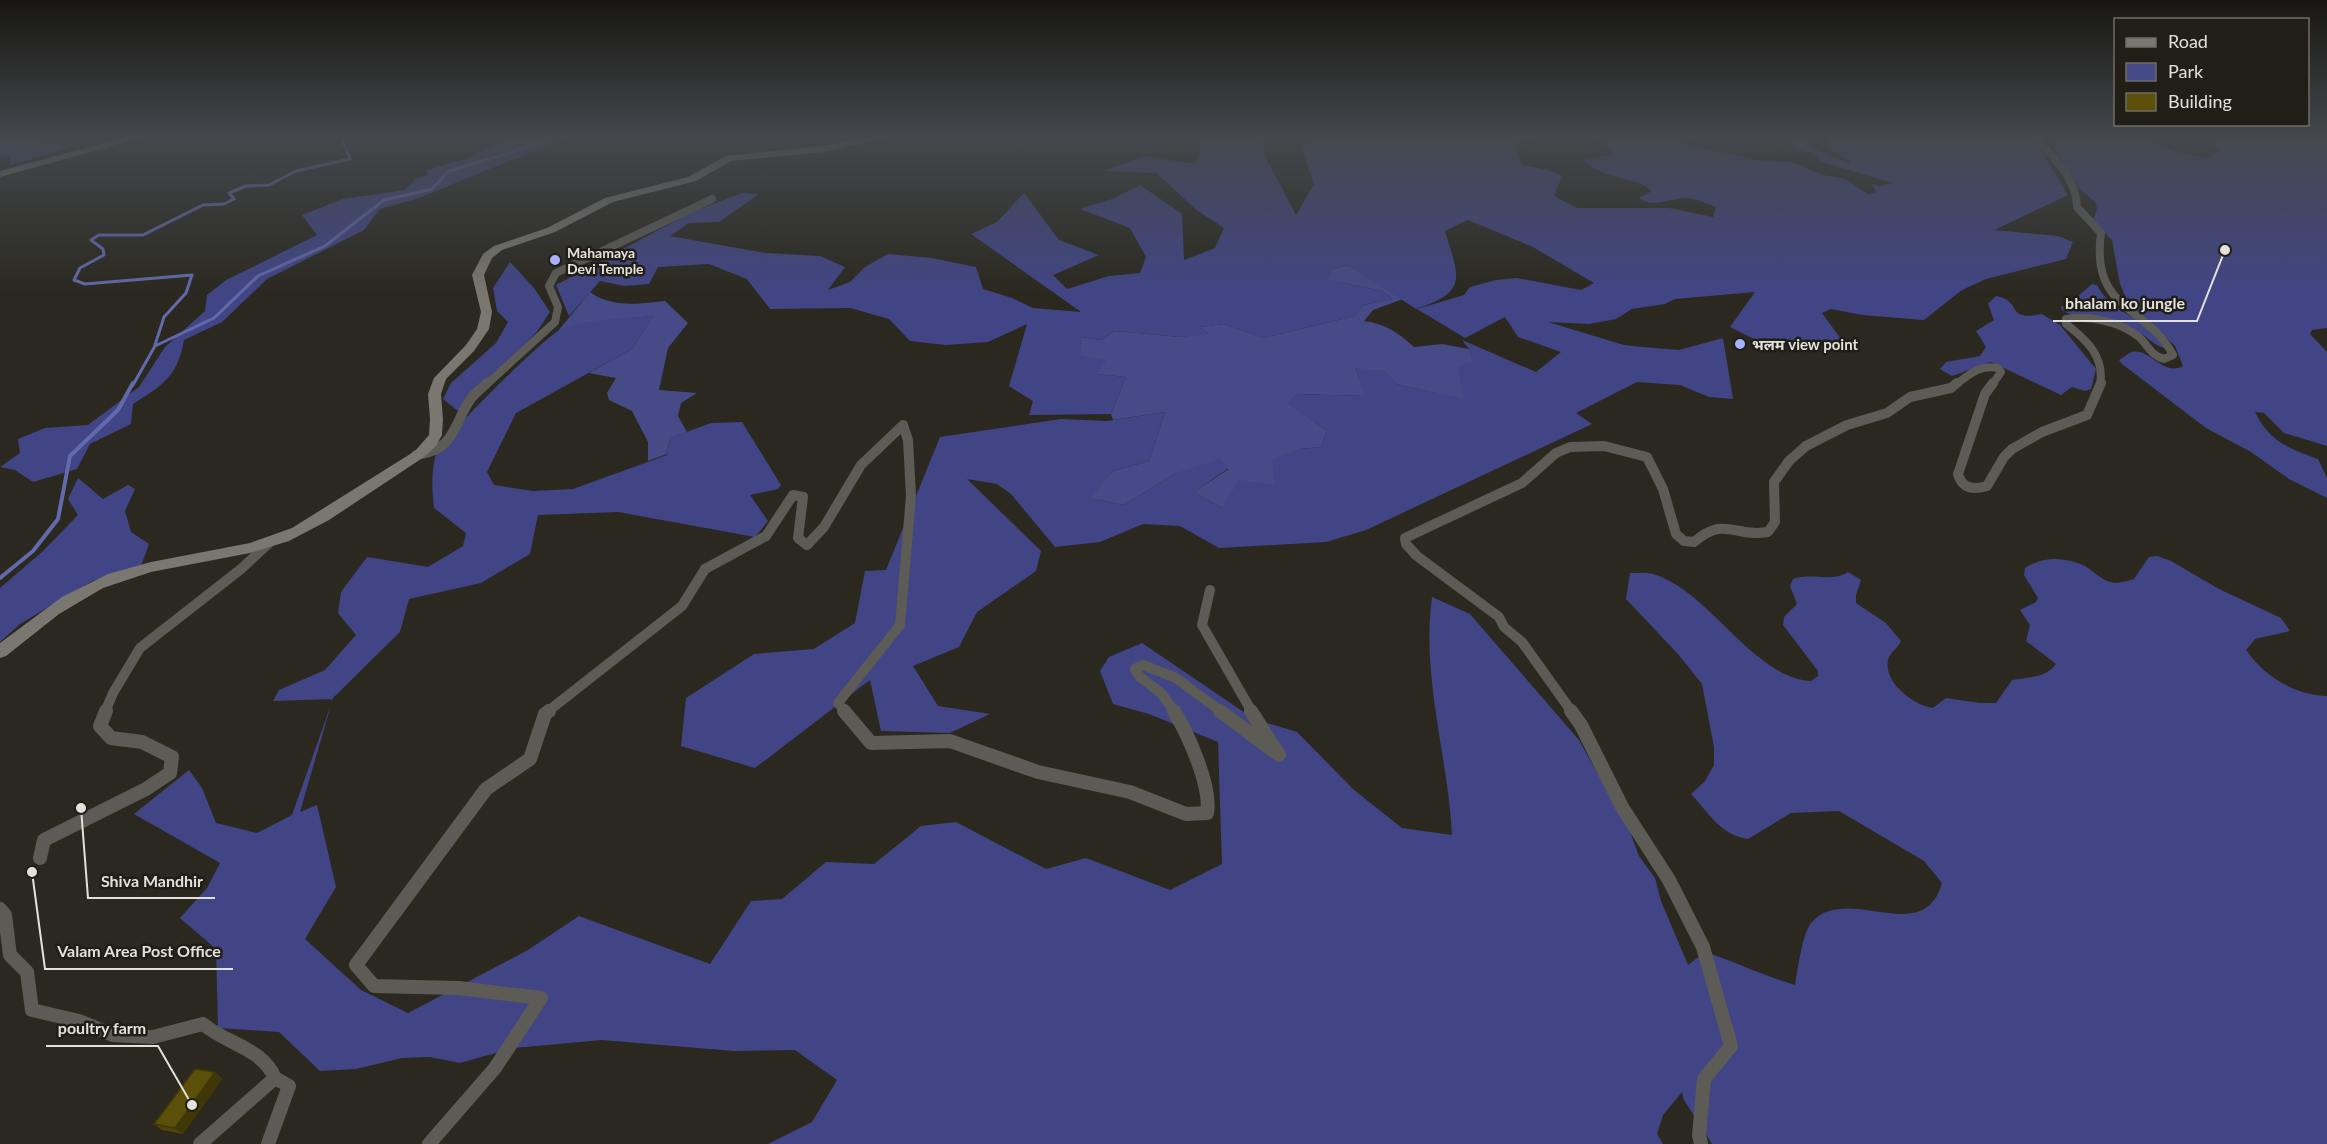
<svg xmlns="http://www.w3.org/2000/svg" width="2327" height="1144" viewBox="0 0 2327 1144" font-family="Lato,'Noto Sans Devanagari',sans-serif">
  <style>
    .green { fill: #464a86 }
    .forest { fill: #414585 }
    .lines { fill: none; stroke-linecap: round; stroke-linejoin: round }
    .stream-far1 { stroke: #6269ac; stroke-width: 3 }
    .stream { stroke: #6269ac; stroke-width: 4 }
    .street-far2 { stroke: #5c5b56; stroke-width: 8 }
    .street-far1 { stroke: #5c5b56; stroke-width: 10 }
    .street { stroke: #5c5b56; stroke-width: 14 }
    .secondary { fill: #797770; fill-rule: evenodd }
    .wall { fill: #4f4409 }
    .shaded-wall { fill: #403707 }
    .building { fill: #5c4f0a; stroke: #403707; stroke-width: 1.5 }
    .poi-dot { fill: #a7b1fc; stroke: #201e16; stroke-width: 2 }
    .labels { text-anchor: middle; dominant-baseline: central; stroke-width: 5; stroke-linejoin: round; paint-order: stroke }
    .far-poi-label { font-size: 14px; font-weight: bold; fill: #e3e1dc; stroke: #201e16; text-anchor: start }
    .poi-label { font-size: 15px; font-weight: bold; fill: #e3e1dc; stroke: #201e16; text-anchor: start }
    .leader { fill: none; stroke: #e3e1dc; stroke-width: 2 }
    .callout-dot { fill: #e3e1dc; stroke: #201e16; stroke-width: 2 }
    .callout-label { font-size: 16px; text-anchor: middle; font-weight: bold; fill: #e3e1dc; stroke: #201e16; stroke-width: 5; stroke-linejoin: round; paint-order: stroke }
  </style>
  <rect width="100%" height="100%" fill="#2a281f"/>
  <g class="green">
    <path d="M1348,265L1403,299L1373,310L1364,321C1385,324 1398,332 1414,347L1442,344L1469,349L1473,362L1465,400L1396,384L1384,371L1356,369L1365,396L1297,394L1288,403L1327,431L1321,447L1300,449L1276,485L1222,508L1194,492L1229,469L1176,473L1124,505L1089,498L1113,471L1149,461L1165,412L1113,420L1111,414L1126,377L1096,374L1081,356V337L1101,340L1115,331L1180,337L1208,333L1199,327L1224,324L1263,338L1355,316L1364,305L1392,299L1382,291L1328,280L1332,269Z"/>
    <path d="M590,292C612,308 639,304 665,301L688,323L668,348L659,390L697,393L681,403L678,416L687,432L670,438L667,454L648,461V442L632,411L609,400L607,393L616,378L589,373L632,349L653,316L599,321L558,331Z"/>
  </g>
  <g class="forest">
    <polygon points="0,136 36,136 39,141 56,143 69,148 10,165 10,155 0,157"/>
    <path d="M512,136H571L416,199L380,209L364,230L267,279L222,322L184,340C178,376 162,386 133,404L131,424L90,444L77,469L33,482L15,470L0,467L20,453L18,439L45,428L88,425L139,387L165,347L205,311L207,295L226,280L317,235L302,215L343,199L405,190L415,179L428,175L427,170L469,158Z"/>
    <path d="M1197,136H1263L1265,156L1296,215L1314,184L1301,146L1315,137L1537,136L1518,142L1516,150L1522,165L1552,171L1562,176L1554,196L1577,208H1669L1713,217L1716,207C1708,204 1697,199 1688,198C1673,197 1652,209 1639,198L1652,191C1637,178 1617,180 1600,171C1594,169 1588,164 1583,160L1613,155L1605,143L1591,136L1699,137L1678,143L1761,161L1791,162L1823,175L1845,179L1868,194L1876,193L1872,184L1880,186L1893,183L1822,162L1813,154L1794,147L1788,136H1803L1811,147L1848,163L1851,161L1827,148L1829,139L1823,136H2028L2039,147L2068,195L1994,230L2058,236L2073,242L2066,259L1986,279L1962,290L1924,320L1862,315L1831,309L1822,313L1841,339L1833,343L1760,342L1730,327L1755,292L1675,299L1665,304L1632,309L1616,319L1589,324L1548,322L1624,345L1642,347L1679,350L1723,338L1733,399L1709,397L1680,385L1637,382L1576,413L1592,424L1366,530L1326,542L1219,548L1180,526L1143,524L1100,542L1055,547L1011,494L997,484L967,479L1041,551L1036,571L977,612L959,647L913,666L938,706L990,714L950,733L881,731L870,680L755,768L681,746L686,698L754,654L814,649L855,623L865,571L886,570L940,437L1061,419L1107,421L1165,412L1149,461L1113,471L1090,498L1124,505L1176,473L1220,459L1229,468L1194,492L1222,508L1239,480L1275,485L1272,459L1300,449L1321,447L1327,431L1287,403L1297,394L1364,396L1356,368L1385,371L1396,384L1464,399L1457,366L1473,362L1469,349L1462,340L1536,372L1561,352L1518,337L1505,317L1465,338L1417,309L1464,295L1470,287L1496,280L1517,278L1581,290L1594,283L1533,247L1468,220L1445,231C1459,277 1469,292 1416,309L1348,265L1332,269L1329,280L1382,291L1392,299L1364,305L1355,316L1263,338L1224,324L1200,327L1209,334L1180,337L1115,331L1101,340L1081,337V356L1106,360L1097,374L1126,377L1111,414L1029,415L1033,401L1009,386L1027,324L988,342L946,345L910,341L889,319L850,308L770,309L747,279L709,264L658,267L649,284L625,286L600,281L569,316L556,285L692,212L742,193L759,194L719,222L689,223L670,236L766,253L820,256L845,267L828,290L850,282L865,267L888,254L932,258L976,267L983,289L1012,298L1033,308L1081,312L971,234L997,222L1024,193L1059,240L1099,255L1053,275L1067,289L1109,276L1140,273L1146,257L1130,228L1080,209L1112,199L1140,185L1182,214L1184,260L1215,248L1224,228L1198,211L1156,173L1104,171L1144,156L1195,164L1201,146Z"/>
    <path d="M2047,136H2141L2176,152L2206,158L2220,151L2209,139L2200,136H2327V328L2312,330L2310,334L2327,352V446L2284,433L2264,413L2255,412C2270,442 2288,448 2318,459L2327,478V498L2289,479L2251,452L2206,428L2122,364L2119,360C2123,358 2128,353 2132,352C2151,348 2162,377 2183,366L2175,346L2127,301L2120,284L2112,240L2093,221L2097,208L2095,202L2079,188Z"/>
    <polygon points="510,262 534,288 550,312 536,333 458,411 443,399 451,383 496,343 508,322 497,311 493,288"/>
    <path d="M2092,284L2097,285C2111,314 2154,321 2164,348C2155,346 2149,338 2140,333C2116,320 2085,324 2062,310L2061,307L2070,303Z"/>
    <path d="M1996,296C2024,301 2004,322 2042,314L2060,325L2096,369L2091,389L2085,391L2072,387L2061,395L1991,362L1952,376L1940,369L1946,362L1980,356L1986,347L1976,331L1994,320L1988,304Z"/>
    <path d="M653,316L632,349L516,413L487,472L494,485L533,491L573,489L667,455L670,438L711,423L742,422L781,485L778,489L750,495L768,521L755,537L618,512L538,515L530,554L481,583L409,599L400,632L333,698L300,812L317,805L336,887L305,939L361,990L408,1013L528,950L579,916L710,964L751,901L782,899L826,862L874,864L921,826L956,822L1046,869L1086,858L1170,890L1222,864L1218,742L1149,714L1113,704L1100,671L1109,657L1142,643L1254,719L1297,732L1354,790L1402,828L1452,835C1448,756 1421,677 1432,597L1470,614L1579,740L1630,832L1639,856L1655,878L1661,901L1688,965L1705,952C1736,962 1764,976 1795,985C1798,969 1802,933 1812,922C1844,887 1908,936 1934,900C1938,896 1940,889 1942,883L1924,861L1839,811L1791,813L1748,839C1720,835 1709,813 1691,794L1705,781L1714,765V747L1702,684L1678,654L1626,599L1630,573C1637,573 1646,572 1653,574C1709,590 1753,678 1811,681L1818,676V671L1783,625L1784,617L1797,604L1790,586L1793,579C1812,572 1831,583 1848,572L1861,580L1856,595V603L1886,623L1901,641C1898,648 1890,652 1888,660C1883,682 1914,706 1933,708L1946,698L1980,703H1996L2012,680C2028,677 2046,678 2056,664L2026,641L2030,625L2020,610L2036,602L2038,598L2024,575L2025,568C2044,556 2065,557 2085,566C2093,571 2101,579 2110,582C2118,584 2126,581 2134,579L2149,557L2157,556L2171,561L2219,589L2281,618L2290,631L2255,639L2246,650C2265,677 2293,694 2327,696V1144H1712L1684,1100L1682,1092L1663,1115L1657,1134L1663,1144H768L812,1122L837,1080L795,1050L734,1051L602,1040L514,1048L460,1063L430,1057L402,1058L356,1069L320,1071L279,1032L218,1028L216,949L180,918L207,888L220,863L134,814L189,770L202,788L216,823L257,833L292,815L333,699L273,701L279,690L325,670L356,635L338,613L341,592L367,557L428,567L463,546L466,533L434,508C432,490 431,471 436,454C440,440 543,339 558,331C581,319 627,318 653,316Z"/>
    <polygon points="78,478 103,499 128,485 135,489 125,511 131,532 149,544 141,566 92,581 20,624 0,642 0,588 42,552 78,515 68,499"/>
  </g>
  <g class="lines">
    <g class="stream-far1">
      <polyline points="155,345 164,317 186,293 192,275 85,284 74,280 80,268 104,255 103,249 91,240 99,235 143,235 203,205 224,204 234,199 229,193 246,186 269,185 296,171 350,159 343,142 344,136"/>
      <polyline points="133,385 155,346 214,318 258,276 325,246 384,200 432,189 449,171 513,152 548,136"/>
    </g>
    <polyline class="stream" points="0,578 33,551 58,519 70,456 118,410 133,383"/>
    <g class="street-far2">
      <path d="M2034,136C2052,155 2077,179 2077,207L2101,233C2090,311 2148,306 2173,355L2164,359C2151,356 2148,345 2139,337C2121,322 2089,315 2066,319V324C2087,340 2105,357 2100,385"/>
      <polyline points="486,385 555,322 558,307 549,286 556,273 712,199"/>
      <path d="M1955,385C1969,375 1980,364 1998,368L2001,372L1992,385"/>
    </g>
    <g class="street-far1">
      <path d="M1993,383L1985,394L1958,474C1962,489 1974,490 1987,486L2004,457L2012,449L2042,432L2087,415L2101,383"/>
      <path d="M416,455C455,450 452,427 470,400C474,394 482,388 487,383"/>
      <polyline points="1210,590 1202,625 1252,712"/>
      <polyline points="105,712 113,693 140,648 241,569 269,543"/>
      <polyline points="547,712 682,606 705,569 766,536 793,495 803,497 798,538 807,545 824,527 861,465 903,425 908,440 911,496 900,625 838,703 846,712"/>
      <polyline points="1175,712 1161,693 1140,677 1135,669 1143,665 1176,678 1222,712"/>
      <path d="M1572,712L1522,642L1504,627L1499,617L1417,556L1406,544L1405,538L1522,483L1556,453L1570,447L1604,446L1647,457L1663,489L1676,534L1684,541L1694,542C1726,515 1733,538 1768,532L1775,522L1774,482L1789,461L1806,446L1847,425L1887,413L1910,397L1951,388L1957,383"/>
    </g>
    <g class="street">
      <path d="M844,711L871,743L950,741L1038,772L1130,792L1186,814L1207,813C1212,787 1188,734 1174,711"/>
      <polyline points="1220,711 1279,755 1251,711"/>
      <polyline points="1571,711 1581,725 1622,807 1669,880 1703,947 1731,1046 1704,1079 1699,1135 1701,1144"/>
      <polyline points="40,858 44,840 146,789 170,773 172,757 142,742 111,738 100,726 106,711"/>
      <path d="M0,909L5,915L10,955L27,972L32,1010L79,1021L113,1035L153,1037L203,1024C228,1045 261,1047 275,1078"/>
      <polyline points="200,1144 275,1078 289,1086 268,1144"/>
      <polyline points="429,1144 495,1068 541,998 458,988 374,986 356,965 486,789 530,759 545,714 549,711"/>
    </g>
    <g class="secondary">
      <polygon points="131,136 148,136 0,177 0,171"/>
      <polygon points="871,136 890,136 824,152 731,161 696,181 613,202 555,232 502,250 492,258 484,275 492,312 489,329 474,351 446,379 441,394 443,419 442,435 436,446 424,457 329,520 289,541 250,553 151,572 103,588 59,614 6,656 0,658 0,643 62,597 108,574 151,562 250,543 292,528 415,451 429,435 430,419 428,394 434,378 466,345 477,329 481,312 472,275 483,254 494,246 547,228 605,198 688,177 726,156 824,146"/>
    </g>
  </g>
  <polygon class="wall" points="215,1072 222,1079 183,1134 162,1130 154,1124"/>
  <polygon class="shaded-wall" points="215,1072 222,1079 183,1134 175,1128"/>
  <polygon class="building" points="195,1069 215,1072 175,1128 154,1124"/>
  <linearGradient id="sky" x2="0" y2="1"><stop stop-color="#171611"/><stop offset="0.46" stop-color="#44484d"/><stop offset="1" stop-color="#44484d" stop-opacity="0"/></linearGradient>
  <rect width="2327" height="296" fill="url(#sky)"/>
  <g class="poi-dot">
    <circle cx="555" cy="260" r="6"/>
    <circle cx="1740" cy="344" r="6"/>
  </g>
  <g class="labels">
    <g class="far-poi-label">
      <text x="567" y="252">Mahamaya<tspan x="567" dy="16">Devi Temple</tspan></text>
    </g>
    <g class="poi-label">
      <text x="1752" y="344">भलम view point</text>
    </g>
  </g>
  <path class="leader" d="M2225 250L2197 321H2053M81 808L88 898H215M32 872L45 969H233M192 1105L158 1046H46"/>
  <g class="callout-dot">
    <circle cx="2225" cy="250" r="6"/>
    <circle cx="81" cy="808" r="6"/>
    <circle cx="32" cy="872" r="6"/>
    <circle cx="192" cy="1105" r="6"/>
  </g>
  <g class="callout-label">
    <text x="2125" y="309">bhalam ko jungle</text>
    <text x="152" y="887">Shiva Mandhir</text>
    <text x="139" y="957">Valam Area Post Office</text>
    <text x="102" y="1034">poultry farm</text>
  </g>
  <rect x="2114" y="18" width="195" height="108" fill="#201e16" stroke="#6e6c65" stroke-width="1.5"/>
  <rect x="2126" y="38" width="30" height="9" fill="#797770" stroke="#6e6c65" stroke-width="1.5"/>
  <text x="2168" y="48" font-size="18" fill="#e3e1dc">Road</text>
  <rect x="2126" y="63" width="30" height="18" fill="#464a86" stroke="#6e6c65" stroke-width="1.5"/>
  <text x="2168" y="78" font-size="18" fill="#e3e1dc">Park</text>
  <rect x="2126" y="93" width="30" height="18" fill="#5c4f0a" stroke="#6e6c65" stroke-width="1.5"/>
  <text x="2168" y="108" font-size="18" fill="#e3e1dc">Building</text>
</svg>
